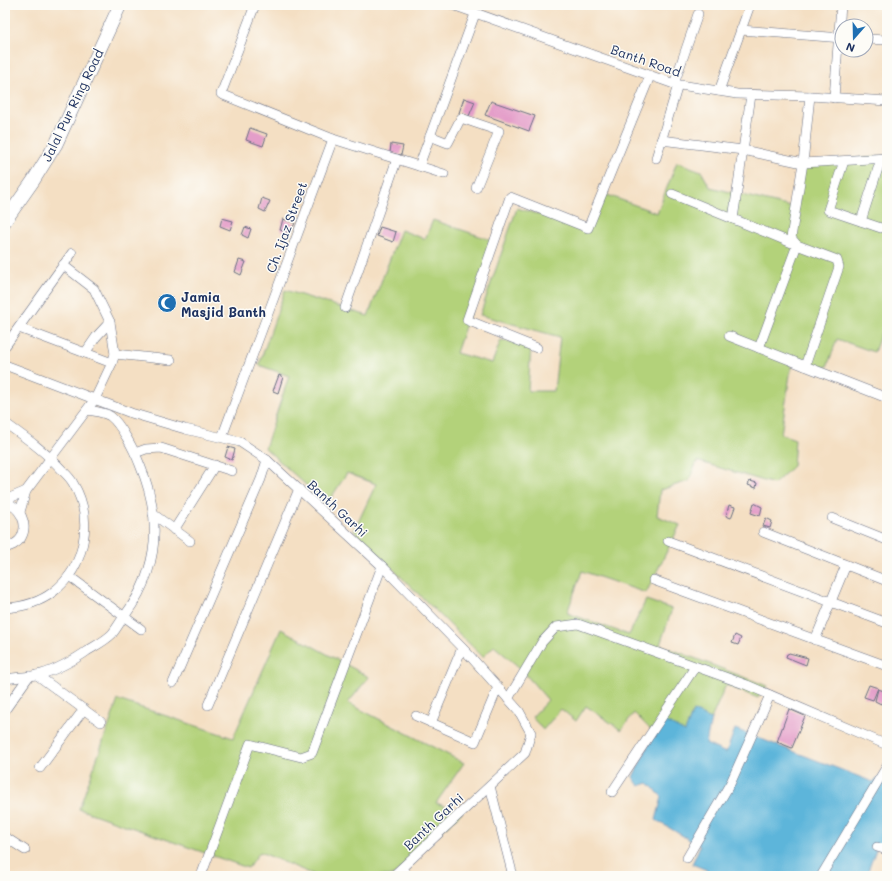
<svg xmlns="http://www.w3.org/2000/svg" width="892" height="881" viewBox="0 0 892 881" font-family="Mali,sans-serif">
  <style>
    .green { fill: #b3d27a; stroke: #67806c }
    .water { fill: #5db5da; stroke: #3c729c }
    .building { fill: #e49ec9 }
    .lines { fill: none; stroke-linecap: round; stroke-linejoin: round }
    .minor-casing { stroke: #676d81; stroke-width: 10 }
    .secondary-casing { stroke: #676d81; stroke-width: 14 }
    .minor { stroke: #fff; stroke-width: 9 }
    .secondary { stroke: #fff; stroke-width: 13 }
    .labels { text-anchor: middle; dominant-baseline: central; stroke-width: 3; stroke-linejoin: round; paint-order: stroke }
    .street-label { font-size: 13px; fill: #1b2f5e; stroke: #fdfcf7 }
    .poi-label { font-size: 13px; font-weight: bold; fill: #1b2f5e; stroke: #fdfcf7; text-anchor: start }
  </style>
  <rect width="100%" height="100%" fill="#fdfcf7"/>
  <filter id="ink" filterUnits="userSpaceOnUse"><feTurbulence type="fractalNoise" baseFrequency=".025" numOctaves="2"/><feDisplacementMap in="SourceGraphic" scale="8" xChannelSelector="R" yChannelSelector="G"/><feConvolveMatrix kernelMatrix="1 2 1 2 8 2 1 2 1" color-interpolation-filters="sRGB"/></filter>
  <filter id="wash" filterUnits="userSpaceOnUse"><feTurbulence type="fractalNoise" baseFrequency=".012" numOctaves="4" result="noise"/><feDisplacementMap in="SourceGraphic" scale="16" xChannelSelector="R" yChannelSelector="G"/><feGaussianBlur stdDeviation="0.9" result="paint"/><feColorMatrix in="noise" values="0 0 0 0 0 0 0 0 0 0 0 0 0 0 0 0 0 1.4 0 .05"/><feComposite in="paint" operator="in"/></filter>
  <g filter="url(#wash)">
    <rect width="100%" height="100%" fill="#f4dfc3"/>
    <g class="green">
      <polygon points="887,156 887,334 881,333 874,352 837,339 827,367 792,361 781,434 795,439 793,466 774,484 697,461 689,481 660,490 657,516 680,525 646,593 582,571 567,613 629,635 646,600 672,609 660,645 767,686 758,698 726,685 711,719 693,711 685,732 652,731 634,713 621,730 586,706 576,721 561,709 543,730 532,717 548,700 520,668 494,646 483,657 354,531 376,484 347,473 327,504 265,448 289,376 259,365 285,290 368,316 401,230 425,239 433,220 494,241 456,353 492,363 501,340 531,346 528,391 554,391 560,337 480,315 517,208 587,228 602,193 657,213 677,162 701,171 710,187 795,208 803,163"/>
      <polygon points="281,629 369,677 348,703 464,763 436,803 462,812 393,876 317,876 260,852 248,868 79,809 118,700 233,738"/>
    </g>
    <polygon class="water" points="693,711 711,719 706,744 726,753 735,729 873,782 887,769 887,849 877,847 866,876 704,876 707,870 692,864 700,846 656,820 662,797 648,783 639,786 633,777 661,719 685,732"/>
    <g id="blocks">
      <g class="building">
        <polygon points="464,98 475,102 469,116 459,113"/>
        <polygon points="491,101 535,116 529,131 485,115"/>
        <polygon points="250,128 267,134 263,146 246,140"/>
        <polygon points="391,144 403,146 401,155 390,153"/>
        <polygon points="262,198 270,201 265,212 259,209"/>
        <polygon points="222,218 233,221 230,230 220,226"/>
        <polygon points="283,219 295,223 290,233 280,230"/>
        <polygon points="245,227 251,229 248,238 242,235"/>
        <polygon points="380,227 396,232 393,242 377,236"/>
        <polygon points="239,260 246,262 241,275 235,272"/>
        <polygon points="279,375 283,377 278,393 273,391"/>
        <polygon points="228,447 235,449 232,460 225,457"/>
        <polygon points="750,481 757,483 756,488 748,485"/>
        <polygon points="754,503 762,507 760,516 751,513"/>
        <polygon points="729,505 735,507 731,518 726,516"/>
        <polygon points="766,518 772,521 770,528 763,526"/>
        <polygon points="735,635 741,638 738,645 732,643"/>
        <polygon points="789,653 808,658 806,665 786,657 787,654 788,654"/>
        <polygon points="869,685 878,688 873,700 864,697"/>
        <polygon points="878,689 887,692 883,703 881,703 881,704 875,701"/>
        <polygon points="789,709 805,716 792,748 777,742"/>
      </g>
    </g>
  </g>
  <g filter="url(#ink)">
    <use href="#blocks" fill-opacity="0" stroke="#676d81" stroke-width="1"/>
    <g class="lines">
      <g class="minor-casing">
        <g id="minor">
          <polyline points="255,5 221,94 333,139 444,174"/>
          <polyline points="453,5 674,84 737,94 810,96 887,101"/>
          <polyline points="741,30 842,38"/>
          <polyline points="866,39 887,40"/>
          <polyline points="674,84 698,14"/>
          <polyline points="719,91 750,5"/>
          <polyline points="810,96 803,163 791,238 797,245 837,260 839,267 805,366 887,398"/>
          <polyline points="834,98 841,5"/>
          <polyline points="430,136 448,143 461,118 499,131 476,188"/>
          <polyline points="661,140 743,150 803,163 887,158"/>
          <polyline points="656,158 678,85"/>
          <polyline points="844,161 828,210 881,228"/>
          <polyline points="419,166 475,14"/>
          <polyline points="672,194 797,245 759,348"/>
          <polyline points="733,219 751,95"/>
          <polyline points="861,221 881,159"/>
          <polyline points="345,308 397,159"/>
          <polyline points="19,328 112,363"/>
          <polyline points="729,336 805,366"/>
          <polyline points="6,345 72,253"/>
          <polyline points="537,348 467,320 510,197 588,228 650,76"/>
          <polyline points="85,353 96,337 110,322"/>
          <polyline points="115,354 171,360"/>
          <polyline points="5,365 131,413 185,429 240,442 267,460 382,566 470,656 519,711 531,733 525,753 393,876"/>
          <path d="M5,423C26,438 46,452 63,471C67,475 71,479 73,483C94,518 86,567 53,592C39,603 22,607 5,608"/>
          <polyline points="222,437 333,139"/>
          <polyline points="135,453 146,449 161,448 232,471"/>
          <polyline points="5,500 26,491"/>
          <path d="M5,503C20,506 29,524 21,538C17,544 11,546 5,548"/>
          <polyline points="20,512 26,491 95,399 112,363 115,354 110,322 94,289 63,265"/>
          <polyline points="153,514 190,541"/>
          <polyline points="832,518 887,540"/>
          <polyline points="174,530 215,465"/>
          <polyline points="763,532 887,581"/>
          <polyline points="668,541 887,623"/>
          <polyline points="69,576 141,629"/>
          <polyline points="653,580 887,666"/>
          <polyline points="815,640 846,565"/>
          <polyline points="37,675 101,722"/>
          <path d="M5,679C17,677 29,677 41,674C54,671 76,659 87,651C95,646 105,641 112,634C117,628 121,620 126,614C160,567 162,518 140,465C135,452 121,424 110,416C104,412 93,411 87,410"/>
          <polyline points="173,683 261,479 267,460"/>
          <polyline points="508,699 542,642 556,627 578,624 747,685 887,745"/>
          <polyline points="208,705 299,489"/>
          <polyline points="5,710 29,676"/>
          <polyline points="416,716 475,742 498,687"/>
          <polyline points="431,723 462,648"/>
          <polyline points="40,768 84,709"/>
          <polyline points="490,786 513,876"/>
          <polyline points="612,792 695,667"/>
          <polyline points="5,837 25,850"/>
          <polyline points="877,847 887,850"/>
          <polyline points="687,858 731,782 770,695"/>
          <polyline points="401,869 409,876"/>
          <polyline points="201,876 250,744 301,757 312,753 382,566"/>
          <polyline points="821,876 887,766"/>
        </g>
      </g>
      <g class="secondary-casing">
        <polyline id="secondary" points="5,221 33,181 56,144 120,5"/>
      </g>
      <use href="#minor" class="minor"/>
      <use href="#secondary" class="secondary"/>
    </g>
  </g>
  <defs>
    <g id="mosque-disc" transform="scale(1)"><circle r="9.5" fill="#1f6fb2" stroke="#fdfcf7"/><path d="M3.5-4.9A6 6 0 1 0 3.5 4.9A5 5 0 1 1 3.5-4.9Z" fill="#fff"/></g>
  </defs>
  <g fill-rule="evenodd">
    <use href="#mosque-disc" x="167" y="303"/>
  </g>
  <g class="labels">
    <g class="street-label">
      <text transform="translate(646 60) rotate(19)">Banth Road</text>
      <text transform="translate(72 105) rotate(-64)">Jalal Pur Ring Road</text>
      <text transform="translate(286 227) rotate(-70)">Ch. Ijaz Street</text>
      <text transform="translate(338 508) rotate(43)">Banth Garhi</text>
      <text transform="translate(433 821) rotate(-43)">Banth Garhi</text>
    </g>
    <g class="poi-label">
      <text x="181" y="296">Jamia<tspan x="181" dy="15">Masjid Banth</tspan></text>
    </g>
  </g>
  <rect width="892" height="881" fill="none" stroke="#fdfcf7" stroke-width="20"/>
  <g transform="translate(854 38) rotate(200)"><circle r="19" fill="#fdfcf7" stroke="#a3aaba"/>
  <path d="M0-3L7 15L0 10L-7 15Z" fill="#1f6fb2"/>
  <text y="-6" font-size="11" font-weight="bold" text-anchor="middle" fill="#1b2f5e">N</text>
  </g>
</svg>
